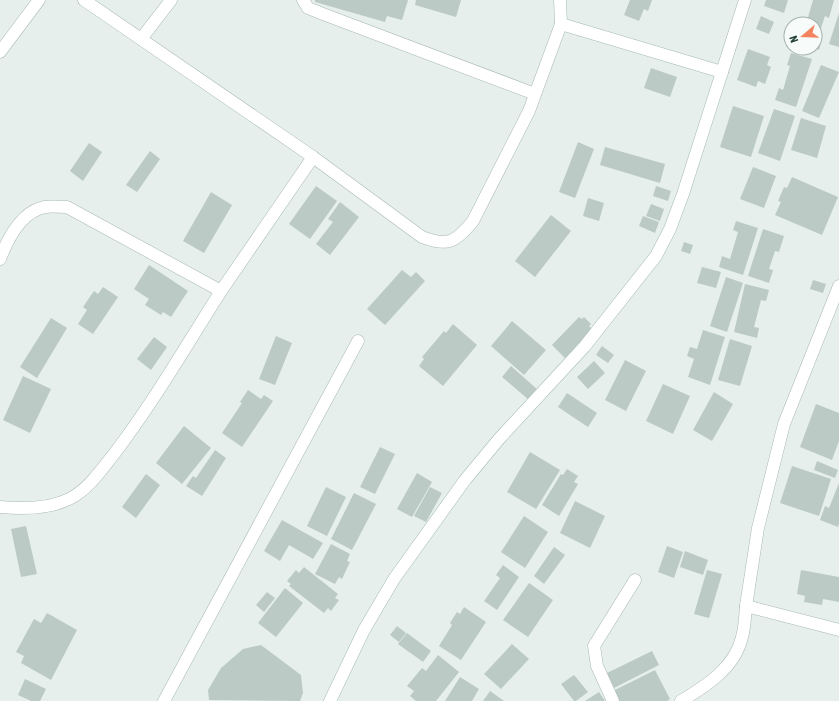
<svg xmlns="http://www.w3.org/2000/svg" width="839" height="701" viewBox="0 0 839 701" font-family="'Asap Condensed',sans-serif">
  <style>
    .building { fill: #bbcac4 }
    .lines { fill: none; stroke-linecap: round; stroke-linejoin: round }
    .street-casing { stroke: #a8b8b2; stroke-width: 13 }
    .secondary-casing { stroke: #a4bbb3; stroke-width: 13 }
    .street { stroke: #fff; stroke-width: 12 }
    .secondary { stroke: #fff; stroke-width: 12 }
  </style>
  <rect width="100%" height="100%" fill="#e6efeb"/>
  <g class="building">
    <polygon points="315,0 408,0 402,20 387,16 385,22 315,2"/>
    <polygon points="416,0 461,0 456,17 415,5"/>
    <polygon points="630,0 652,0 648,11 644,9 639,21 624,15"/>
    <polygon points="766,0 788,0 784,13 764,6"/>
    <polygon points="813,0 834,0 829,18 825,16 818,37 822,38 819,50 815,48 815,24 806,24"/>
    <polygon points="839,13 839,47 829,44"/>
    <polygon points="761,16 774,22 769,34 756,29"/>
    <polygon points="748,49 770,57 767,65 771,67 765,84 758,81 756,87 737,80"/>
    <polygon points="791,53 812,59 796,107 775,100 779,88 783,90 790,66 787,65"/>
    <polygon points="821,65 839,72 819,118 802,111"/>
    <polygon points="651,68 677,77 670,97 644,88"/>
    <polygon points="733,106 764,116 751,157 720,147"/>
    <polygon points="774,109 795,116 780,161 758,153"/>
    <polygon points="801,118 826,126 817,158 791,150"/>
    <polygon points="578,142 594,149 575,198 559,192"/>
    <polygon points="89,143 102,152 83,181 70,171"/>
    <polygon points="605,147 665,164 660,183 600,165"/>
    <polygon points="150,151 160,159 137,192 126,185"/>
    <polygon points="753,167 776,176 764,208 740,199"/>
    <polygon points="792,177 838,197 822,235 775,215 781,202 778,201 784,187 787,188"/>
    <polygon points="316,186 337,201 310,239 289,224"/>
    <polygon points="656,186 671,191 668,201 653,196"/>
    <polygon points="211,192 232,205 204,253 183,241"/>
    <polygon points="588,198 604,203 599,221 583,216"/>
    <polygon points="340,202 359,217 330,255 316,244 333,222 328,219"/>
    <polygon points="651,204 664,209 660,221 646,216"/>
    <polygon points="551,215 571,231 535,277 515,261"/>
    <polygon points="643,216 659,222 655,233 639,226"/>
    <polygon points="736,221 758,228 743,275 719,267 722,256 730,259 738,232 733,230"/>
    <polygon points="763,229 784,236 779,252 775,251 769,269 773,270 769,283 748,276"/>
    <polygon points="684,242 693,245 690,254 681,251"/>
    <polygon points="149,265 188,291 171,317 163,312 161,315 145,305 149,299 134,289"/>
    <polygon points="702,267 721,272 716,288 697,283"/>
    <polygon points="402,270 411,277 416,272 425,281 385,325 367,309"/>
    <polygon points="726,277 743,283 727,332 710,326"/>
    <polygon points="813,280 826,284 823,293 810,289"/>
    <polygon points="745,284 769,290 766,301 761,300 754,327 759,328 757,338 734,332"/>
    <polygon points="103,287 118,297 93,334 78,324 87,310 83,307 94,291 98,294"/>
    <polygon points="579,317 582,319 584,317 591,324 589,326 592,329 565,358 552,345"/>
    <polygon points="51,318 67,328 37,378 20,367"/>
    <polygon points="512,321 546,350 524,375 491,346"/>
    <polygon points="453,324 477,345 443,386 419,366 424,359 422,357 444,331 446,333"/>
    <polygon points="703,330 725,337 710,385 688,377 694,359 687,356 690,347 697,349"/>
    <polygon points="276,336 292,343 275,385 259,379"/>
    <polygon points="154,337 167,347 151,370 137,359"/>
    <polygon points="730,339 752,346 740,386 718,380"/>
    <polygon points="602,346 614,355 608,363 596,355"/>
    <polygon points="625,360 646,371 626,411 605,400"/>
    <polygon points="594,361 605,373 588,389 577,377"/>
    <polygon points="511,366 538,390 529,400 502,377"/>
    <polygon points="23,376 51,389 30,433 3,420"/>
    <polygon points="663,384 690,396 673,434 646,421"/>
    <polygon points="248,390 261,399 264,395 273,401 242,447 222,433 242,403 240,402"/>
    <polygon points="714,392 733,404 712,441 693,430"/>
    <polygon points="567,393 597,413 588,427 558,407"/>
    <polygon points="816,404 839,413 839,441 832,460 800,447"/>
    <polygon points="184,426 211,448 182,484 156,463"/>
    <polygon points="380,447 395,454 375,494 360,487"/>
    <polygon points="215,450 226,458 202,496 186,486 193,476 196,478"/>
    <polygon points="530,452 560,470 536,509 507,492"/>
    <polygon points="817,461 838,470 835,478 814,470"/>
    <polygon points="792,466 831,479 819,516 780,503"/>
    <polygon points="567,469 578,476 574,482 578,484 559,516 542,505 561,474 563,475"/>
    <polygon points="417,473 432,482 412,517 397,509"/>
    <polygon points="146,474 160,485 136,518 122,507"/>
    <polygon points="839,483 839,524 838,527 820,520 825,506 829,508"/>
    <polygon points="326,487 346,497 327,536 307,526"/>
    <polygon points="430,487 442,493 426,522 414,516"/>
    <polygon points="354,493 376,504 352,550 331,539"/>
    <polygon points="575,501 605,516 590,548 560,533"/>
    <polygon points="524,516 548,532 525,568 501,552"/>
    <polygon points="282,520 323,543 313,559 289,545 280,561 264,551"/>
    <polygon points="26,526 37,574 21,577 11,529"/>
    <polygon points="331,544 350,554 347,561 350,562 342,579 339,577 335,584 315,574"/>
    <polygon points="667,546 683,552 674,578 658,572"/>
    <polygon points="554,547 565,555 544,584 534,576"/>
    <polygon points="685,551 708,560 703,575 680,567"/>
    <polygon points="503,565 519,577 497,610 484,601 500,578 496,575"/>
    <polygon points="304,567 338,594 335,598 339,600 331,611 328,608 324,613 289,586 291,584 287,581 296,570 299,573"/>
    <polygon points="707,570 722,574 709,618 694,614"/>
    <polygon points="801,570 839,577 839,602 823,599 822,605 804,602 805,596 797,594"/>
    <polygon points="529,583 553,600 528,637 503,620"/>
    <polygon points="285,588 303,603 276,637 258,623"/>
    <polygon points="267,592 275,598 264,612 256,605"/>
    <polygon points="464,607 486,622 461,660 439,646 452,625 450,623 457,612 460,614"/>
    <polygon points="47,613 77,630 51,680 21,663 24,656 16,652 34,619 41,623"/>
    <polygon points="397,626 406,633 399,642 390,635"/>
    <polygon points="407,633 431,651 423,662 398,644"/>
    <polygon points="512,644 529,659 501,689 484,674"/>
    <polygon points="261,645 301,675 303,693 300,701 209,700 208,690 221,668 243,649"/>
    <polygon points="652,651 659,665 614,688 607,673"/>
    <polygon points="438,655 459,672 436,701 416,701 410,696 414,691 407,686 422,668 426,671"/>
    <polygon points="655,670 670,699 667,701 616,701 611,692"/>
    <polygon points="574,675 588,692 576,701 574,701 561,684"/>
    <polygon points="460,677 479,689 472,701 445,701"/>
    <polygon points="25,679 46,689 40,701 31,701 18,695"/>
    <polygon points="490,691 504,701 483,701"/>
    <polygon points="599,692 605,701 585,701"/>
  </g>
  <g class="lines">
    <g class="street-casing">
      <g id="street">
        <path d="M84,0L313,157L422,237C448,247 456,242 473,221L529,111L561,24"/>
        <polyline points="303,0 308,8 323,14 535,94"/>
        <polyline points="141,39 171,0"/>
        <polyline points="0,52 39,0"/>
        <polyline points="722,72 745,0"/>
        <path d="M0,259C8,238 22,211 45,207C52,206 60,207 67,207L221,291L313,157"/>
        <path d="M0,507C22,509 49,509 69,499C88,490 101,470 114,454C153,403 186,346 221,291"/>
        <polyline points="746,606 758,528 784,424 839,286"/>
        <polyline points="164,701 358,341"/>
        <polyline points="613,701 597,666 594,646 635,580"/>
        <path d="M681,701C706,686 735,668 742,637C745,627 745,616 746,606L839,630"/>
      </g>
    </g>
    <g class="secondary-casing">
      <polyline id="secondary" points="330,701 364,630 394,579 465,480 499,439 585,346 656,256 670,229 683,194 722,72 561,24 560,0"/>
    </g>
    <use href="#street" class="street"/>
    <use href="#secondary" class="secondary"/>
  </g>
  <g transform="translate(803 36) rotate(251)"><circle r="19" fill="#f7fbf9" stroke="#a3b1ad"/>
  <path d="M0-3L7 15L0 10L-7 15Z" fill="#f4845f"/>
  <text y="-6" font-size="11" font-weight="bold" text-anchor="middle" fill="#24423a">N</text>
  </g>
</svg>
